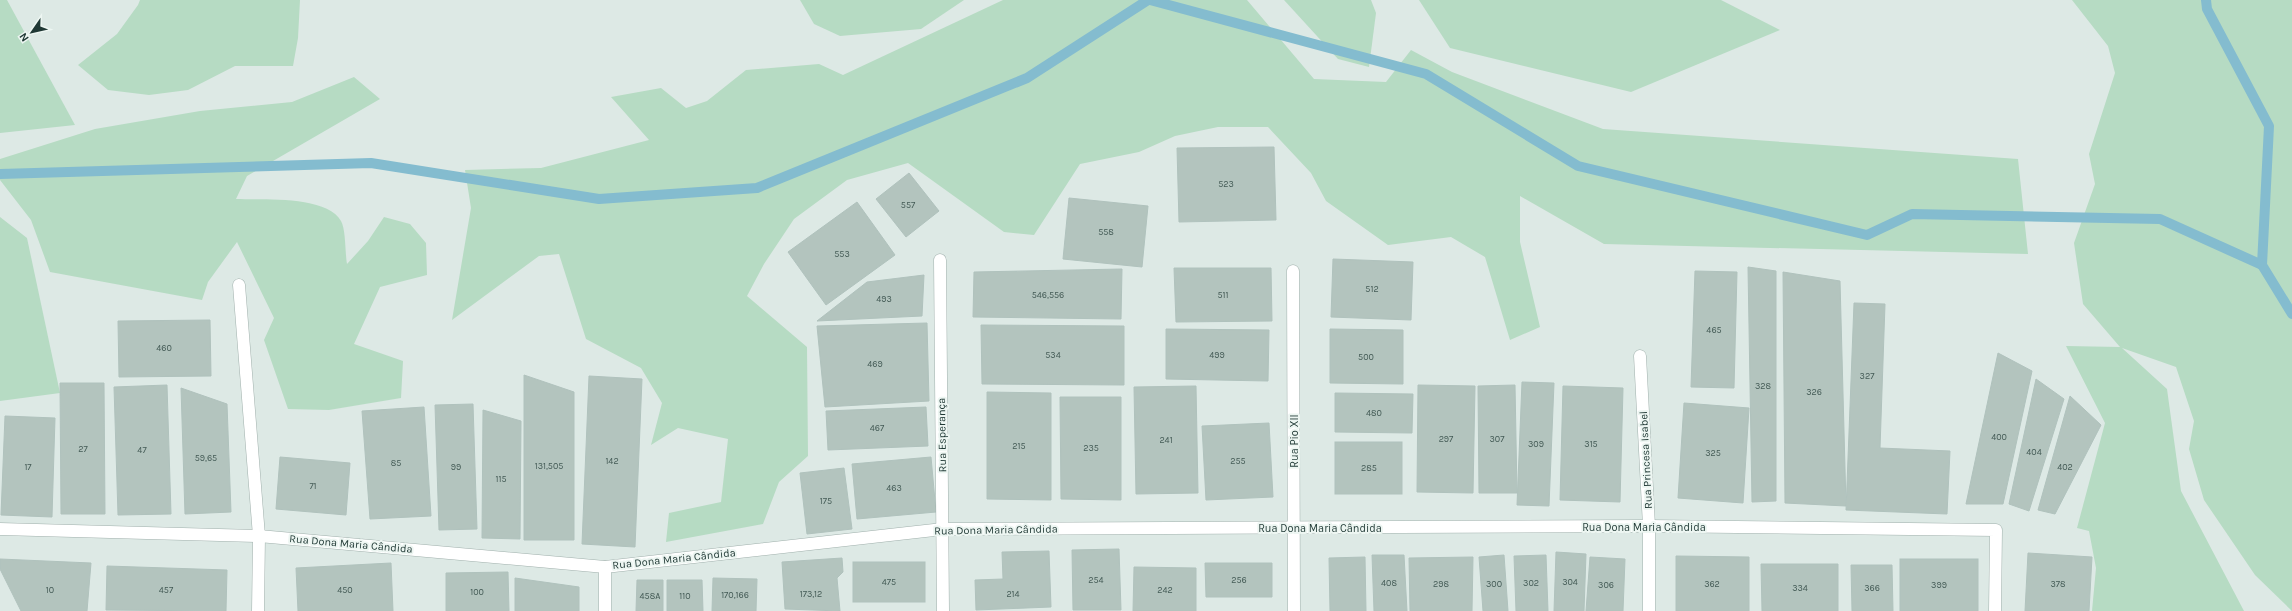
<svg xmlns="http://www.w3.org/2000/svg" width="2292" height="611" viewBox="0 0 2292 611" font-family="Karla,sans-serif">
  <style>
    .green { fill: #b6dbc3 }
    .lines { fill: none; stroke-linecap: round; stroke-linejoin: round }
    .stream { stroke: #84bccf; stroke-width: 10 }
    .building { fill: #b3c4be; stroke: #b0c2bd }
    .street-casing { stroke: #a0b0ac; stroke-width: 13 }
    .street { stroke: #fff; stroke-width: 12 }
    .labels { text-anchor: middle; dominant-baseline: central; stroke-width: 4; stroke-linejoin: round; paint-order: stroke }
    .number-label { font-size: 9px; fill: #445b56 }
    .street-label { font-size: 11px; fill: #1f3834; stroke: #edf6f2 }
  </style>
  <rect width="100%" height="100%" fill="#dde9e5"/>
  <g class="green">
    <polygon points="0,0 7,0 75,125 0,133"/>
    <polygon points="140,0 300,0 298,38 293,66 235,66 188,90 149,95 108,90 78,65 117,34 138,5"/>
    <polygon points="800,0 964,0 921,29 840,36 814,24"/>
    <polygon points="1003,0 1247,0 1314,79 1386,82 1411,50 1452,72 1603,129 2018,159 2028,254 1604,244 1520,196 1520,242 1540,327 1510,340 1485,257 1451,237 1388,245 1326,201 1311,173 1268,127 1218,127 1175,136 1139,152 1080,164 1034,235 1004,232 908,163 847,180 794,219 764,264 747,296 807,347 808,456 779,482 763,524 666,542 669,513 721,502 728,439 678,428 651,445 662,403 641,368 586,339 559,254 539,256 452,320 471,208 465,170 541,168 649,140 611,97 661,88 686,108 707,101 746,70 819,64 843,75"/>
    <polygon points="1284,0 1371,0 1376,13 1369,67 1338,59"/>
    <polygon points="1419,0 1721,0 1780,30 1631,92 1450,48"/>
    <polygon points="2072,0 2292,0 2292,611 2255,575 2204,500 2189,449 2194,421 2176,367 2122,348 2167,389 2181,491 2244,611 2092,611 2096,568 2089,531 2077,528 2105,423 2066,346 2120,347 2083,304 2074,243 2095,184 2089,154 2115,73 2108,46"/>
    <path d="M354,77L380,99L247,176L236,199C261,200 327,195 341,221C346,230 345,253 347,264L368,241L384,217L410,224L426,243L427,275L380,287L354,344L403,361L401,398L329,410L288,409L264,340L274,318L237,242L208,282L202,300L50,272L31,220L0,180V159L95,129L200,111L292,102Z"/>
    <polygon points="0,217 27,238 60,393 0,401"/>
  </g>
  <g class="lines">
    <g class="stream">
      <polyline points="1150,0 1426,74 1578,166 1867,235 1912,214 2160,219 2262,265"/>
      <polyline points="2206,0 2207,9 2269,126 2262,265 2292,314"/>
      <polyline points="0,174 371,163 599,199 757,188 1027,78 1148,0"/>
    </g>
  </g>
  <g class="building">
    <polygon points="1274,147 1276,220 1179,222 1177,148"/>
    <polygon points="909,173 939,211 906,237 876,199"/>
    <polygon points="1069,198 1148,206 1142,267 1063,259"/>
    <polygon points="857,202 895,255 826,305 788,252"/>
    <polygon points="1333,259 1413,262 1411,320 1331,317"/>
    <polygon points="1748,267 1776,271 1776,501 1752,502"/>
    <polygon points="1174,268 1271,268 1272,321 1176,322"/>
    <polygon points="1122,269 1121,319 973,317 974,272"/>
    <polygon points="1695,271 1737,272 1734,388 1691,387"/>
    <polygon points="1783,272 1840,281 1846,506 1785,503"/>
    <polygon points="924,275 922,316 817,321 867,282"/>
    <polygon points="1854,303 1885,304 1880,448 1950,451 1947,514 1846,510"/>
    <polygon points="210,320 211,376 119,377 118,321"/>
    <polygon points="927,323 929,401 825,407 817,326"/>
    <polygon points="981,325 1124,326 1124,385 982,384"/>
    <polygon points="1166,329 1269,330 1268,381 1166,379"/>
    <polygon points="1330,329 1403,330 1403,384 1330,383"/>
    <polygon points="1998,353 2032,371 2003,504 1966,504"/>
    <polygon points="524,375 574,392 574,540 524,540"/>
    <polygon points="589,376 642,379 635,547 582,544"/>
    <polygon points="2036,379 2064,399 2029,511 2009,504"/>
    <polygon points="1522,382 1554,383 1549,506 1517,505"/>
    <polygon points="60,383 104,383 105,514 61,514"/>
    <polygon points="167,385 171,514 118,515 114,387"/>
    <polygon points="1418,385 1475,386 1473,493 1417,492"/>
    <polygon points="1515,385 1517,493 1479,493 1478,386"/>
    <polygon points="1196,386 1198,493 1136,494 1134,387"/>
    <polygon points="1563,386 1623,388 1620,502 1560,500"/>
    <polygon points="181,388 227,404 231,512 185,514"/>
    <polygon points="987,392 1051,393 1051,500 987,499"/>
    <polygon points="1335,393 1413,394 1412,433 1335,432"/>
    <polygon points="2070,396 2101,425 2055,514 2038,510"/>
    <polygon points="1060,397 1121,397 1121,500 1061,499"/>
    <polygon points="1684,403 1749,408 1743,503 1678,498"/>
    <polygon points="473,404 477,529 439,530 435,405"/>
    <polygon points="424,407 431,516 370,519 362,411"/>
    <polygon points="926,407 928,446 828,450 826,411"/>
    <polygon points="483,410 521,421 520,539 482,538"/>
    <polygon points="5,416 55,418 52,517 1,515"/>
    <polygon points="1269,423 1273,497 1206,500 1202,426"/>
    <rect x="1335" y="442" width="67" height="52"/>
    <polygon points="280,457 350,463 346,515 276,509"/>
    <polygon points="931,457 936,512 857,519 852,464"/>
    <polygon points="844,468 852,529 807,534 800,473"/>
    <polygon points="1119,549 1121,610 1073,610 1072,550"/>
    <polygon points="1049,551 1051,607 976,610 975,580 1003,579 1002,552"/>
    <polygon points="1556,552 1586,554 1584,611 1554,611"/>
    <polygon points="2028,553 2092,557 2089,611 2025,611"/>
    <polygon points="1372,555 1404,555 1407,611 1374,611"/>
    <polygon points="1504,555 1508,611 1483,611 1479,557"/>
    <polygon points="1546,555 1548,611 1516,611 1514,556"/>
    <polygon points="1676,556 1749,557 1749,611 1676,611"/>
    <polygon points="1365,557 1366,611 1330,611 1329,558"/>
    <polygon points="1473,557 1472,611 1410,611 1409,558"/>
    <polygon points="1590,557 1625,559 1623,611 1586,611"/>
    <polygon points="842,558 843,572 837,578 840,611 785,609 782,562"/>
    <polygon points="0,559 91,563 87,611 21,611 0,569"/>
    <rect x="1900" y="559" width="78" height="52"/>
    <rect x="853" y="562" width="72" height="40"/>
    <polygon points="391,563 393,611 298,611 296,568"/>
    <polygon points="1205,563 1272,563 1272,597 1206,597"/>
    <polygon points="1761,564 1838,564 1838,611 1762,611"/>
    <polygon points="1851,565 1892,565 1893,611 1852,611"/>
    <polygon points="107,566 227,570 226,611 106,610"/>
    <polygon points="1134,567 1196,568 1196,611 1133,611"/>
    <polygon points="508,572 509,611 446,611 446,573"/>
    <polygon points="515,578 579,587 579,611 515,611"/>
    <polygon points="713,578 757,579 756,611 712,611"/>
    <polygon points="637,580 663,580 663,611 636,611"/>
    <polygon points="667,580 702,580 703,611 667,611"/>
  </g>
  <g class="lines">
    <g class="street-casing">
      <g id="street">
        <polyline points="940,260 943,611"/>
        <polyline points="1293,271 1294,611"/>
        <polyline points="239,285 259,536 258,611"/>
        <polyline points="1640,356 1649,526 1649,611"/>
        <polyline points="0,529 259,536 605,567 943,529 1649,526 1996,530 1995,611"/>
        <polyline points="605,611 605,567"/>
      </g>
    </g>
    <use href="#street" class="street"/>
  </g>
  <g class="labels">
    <g class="number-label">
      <text x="1226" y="184">523</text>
      <text x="908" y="205">557</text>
      <text x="1106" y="232">558</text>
      <text x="842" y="254">553</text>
      <text x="1372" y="289">512</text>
      <text x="1048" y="295">546,556</text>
      <text x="1223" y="295">511</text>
      <text x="884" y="299">493</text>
      <text x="1714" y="330">465</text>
      <text x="164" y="348">460</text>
      <text x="1053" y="355">534</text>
      <text x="1217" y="355">499</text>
      <text x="1366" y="357">500</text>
      <text x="875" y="364">469</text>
      <text x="1867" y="376">327</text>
      <text x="1763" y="386">328</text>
      <text x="1814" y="392">326</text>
      <text x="1374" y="413">480</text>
      <text x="877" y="428">467</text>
      <text x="1999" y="437">400</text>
      <text x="1446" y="439">297</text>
      <text x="1497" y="439">307</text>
      <text x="1166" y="440">241</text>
      <text x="1536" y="444">309</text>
      <text x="1591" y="444">315</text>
      <text x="1019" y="446">215</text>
      <text x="1091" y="448">235</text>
      <text x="83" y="449">27</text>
      <text x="142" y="450">47</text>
      <text x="2034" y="452">404</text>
      <text x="1713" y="453">325</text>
      <text x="206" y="458">59,65</text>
      <text x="612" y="461">142</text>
      <text x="1238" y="461">255</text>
      <text x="396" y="463">85</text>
      <text x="549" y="466">131,505</text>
      <text x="28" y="467">17</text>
      <text x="456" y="467">99</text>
      <text x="2065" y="467">402</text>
      <text x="1369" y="468">285</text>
      <text x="501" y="479">115</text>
      <text x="313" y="486">71</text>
      <text x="894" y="488">463</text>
      <text x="826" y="501">175</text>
      <text x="1096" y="580">254</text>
      <text x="1239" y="580">256</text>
      <text x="889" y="582">475</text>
      <text x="1570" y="582">304</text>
      <text x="1389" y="583">408</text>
      <text x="1531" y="583">302</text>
      <text x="1441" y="584">298</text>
      <text x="1494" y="584">300</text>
      <text x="1712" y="584">362</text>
      <text x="2058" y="584">378</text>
      <text x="1606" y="585">306</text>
      <text x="1939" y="585">399</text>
      <text x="1800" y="588">334</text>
      <text x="1872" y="588">366</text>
      <text x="50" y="590">10</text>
      <text x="166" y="590">457</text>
      <text x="345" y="590">450</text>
      <text x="1165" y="590">242</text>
      <text x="477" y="592">100</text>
      <text x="811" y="594">173,12</text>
      <text x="1013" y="594">214</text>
      <text x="735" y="595">170,166</text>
      <text x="650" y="596">458A</text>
      <text x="685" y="596">110</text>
    </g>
    <g class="street-label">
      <text transform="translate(942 435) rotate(-91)">Rua Esperança</text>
      <text transform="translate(1294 441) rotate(-90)">Rua Pio XII</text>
      <text transform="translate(1646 460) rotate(-93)">Rua Princesa Isabel</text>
      <text x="1644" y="527">Rua Dona Maria Cândida</text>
      <text x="1320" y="528">Rua Dona Maria Cândida</text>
      <text transform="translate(996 530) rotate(-1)">Rua Dona Maria Cândida</text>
      <text transform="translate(351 544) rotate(5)">Rua Dona Maria Cândida</text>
      <text transform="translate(674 559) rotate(-6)">Rua Dona Maria Cândida</text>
    </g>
  </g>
  <g transform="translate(32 32) rotate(236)" stroke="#edf6f2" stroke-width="3" paint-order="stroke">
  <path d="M0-3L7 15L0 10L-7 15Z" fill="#1f3834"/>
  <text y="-6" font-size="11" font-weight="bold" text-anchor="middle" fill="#1f3834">N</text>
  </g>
</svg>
